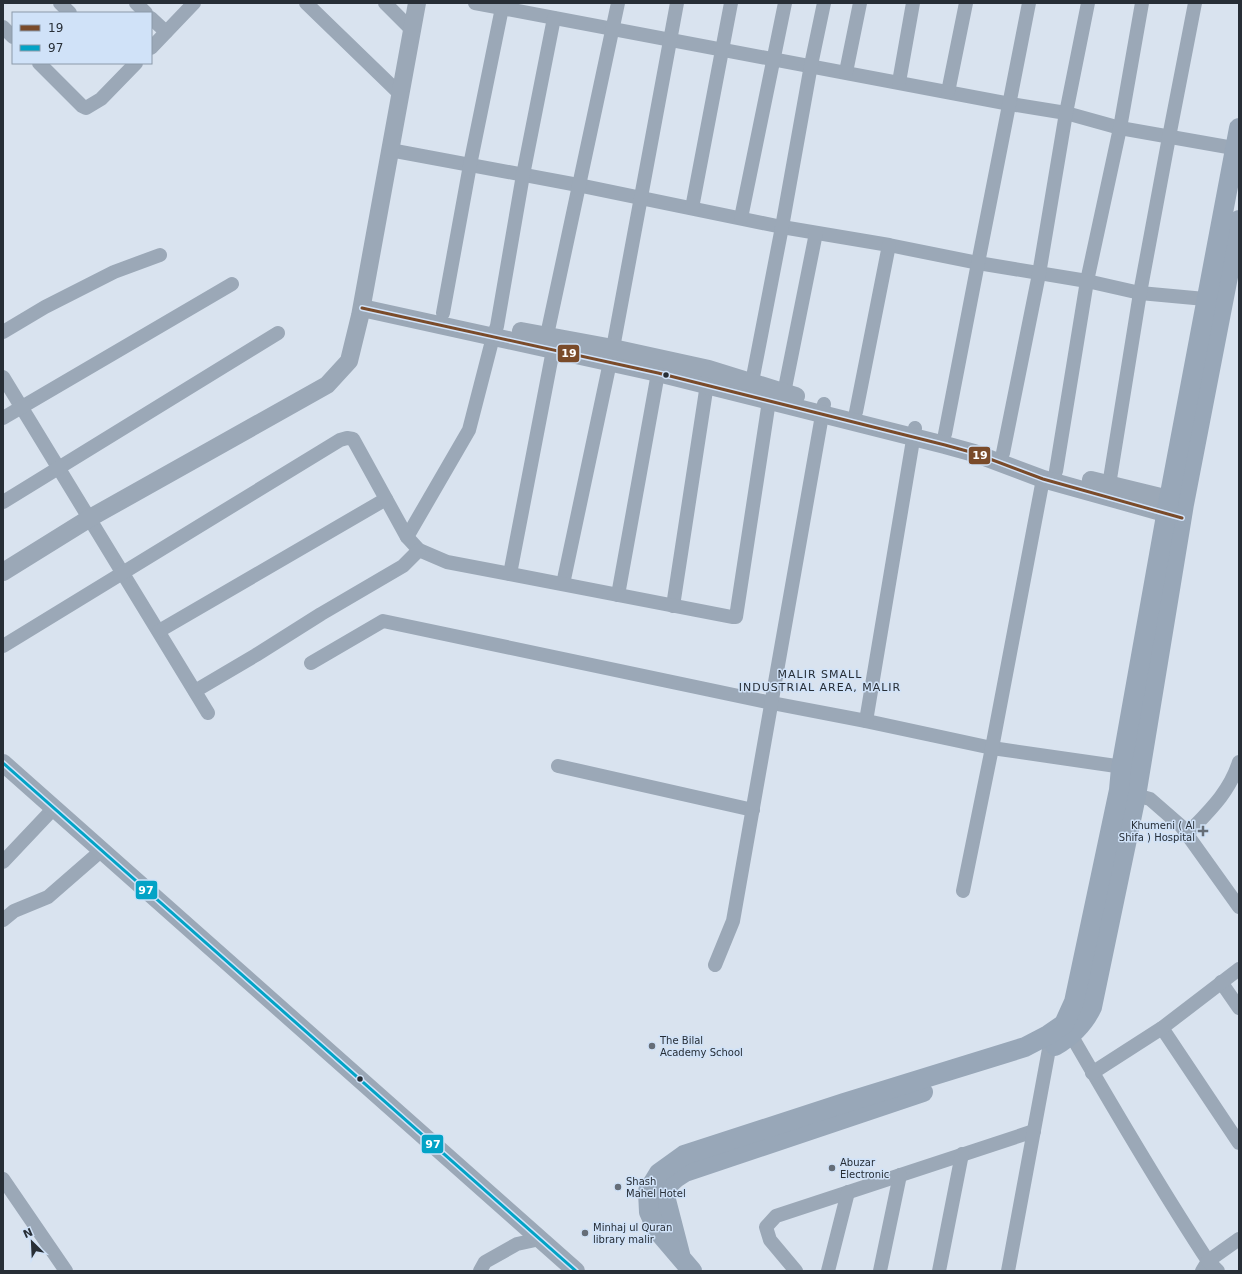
<svg xmlns="http://www.w3.org/2000/svg" width="1242" height="1274" viewBox="0 0 1242 1274" font-family="'DejaVu Sans',sans-serif">
  <style>
    .lines { fill: none; stroke-linecap: round; stroke-linejoin: round }
    .minor { stroke: #9ba8b7; stroke-width: 14 }
    .tertiary { stroke: #9ba8b7; stroke-width: 18 }
    .secondary { stroke: #98a7b8; stroke-width: 20 }
    .bus-1-casing { stroke: #d0e2f8; stroke-width: 6 }
    .bus-2-casing { stroke: #d0e2f8; stroke-width: 6 }
    .bus-1 { stroke: #7a4b2a; stroke-width: 3 }
    .bus-2 { stroke: #02a3c6; stroke-width: 3 }
    .bus-dot { fill: #272e36; stroke: #d0e2f8; stroke-width: 1.5 }
    .poi-dot { fill: #656d77; stroke: #d0e2f8; stroke-width: 1.5 }
    .labels { text-anchor: middle; dominant-baseline: central; stroke-width: 3; stroke-linejoin: round; paint-order: stroke }
    .poi-label { font-size: 10px; fill: #272e36; stroke: #d0e2f8; text-anchor: start }
    .neighbourhood-label { font-size: 11px; letter-spacing: 1px; fill: #272e36; stroke: #d0e2f8 }
    .line-badge { stroke: #d0e2f8; stroke-width: 1.5 }
    .badge-label { font-size: 11px; text-anchor: middle; font-weight: bold; fill: #fff }
  </style>
  <rect width="100%" height="100%" fill="#d9e3ef"/>
  <g class="lines">
    <g class="minor">
      <polyline points="60,3 70,13"/>
      <polyline points="136,3 146,13"/>
      <polyline points="306,3 400,94"/>
      <polyline points="385,3 412,30"/>
      <polyline points="475,3 1010,104 1066,113 1120,128 1239,149"/>
      <polyline points="151,18 166,32"/>
      <polyline points="3,27 13,37"/>
      <polyline points="151,48 194,3"/>
      <polyline points="39,63 82,106 86,108 101,99 136,63"/>
      <polyline points="846,72 860,3"/>
      <polyline points="899,82 913,3"/>
      <polyline points="948,92 966,3"/>
      <polyline points="390,150 578,185 782,227 889,245 978,263 1087,281 1140,293 1216,300"/>
      <polyline points="692,208 731,3"/>
      <polyline points="741,218 785,3"/>
      <polyline points="443,313 470,165 502,8"/>
      <polyline points="3,332 45,307 114,272 160,255"/>
      <polyline points="547,335 618,3"/>
      <polyline points="3,377 208,713"/>
      <polyline points="752,382 782,227 811,65 824,3"/>
      <polyline points="784,393 816,233"/>
      <polyline points="856,412 889,245"/>
      <polyline points="3,418 232,284"/>
      <polyline points="945,434 978,263 1029,3"/>
      <polyline points="1003,453 1039,274 1066,113 1088,3"/>
      <polyline points="1056,471 1087,281 1120,128 1142,3"/>
      <polyline points="1109,485 1140,293 1169,137 1195,3"/>
      <polyline points="3,502 278,333"/>
      <polyline points="407,537 469,430 493,337 497,326 523,175 554,18"/>
      <polyline points="510,574 553,350"/>
      <polyline points="563,584 613,348 677,3"/>
      <polyline points="618,595 658,373"/>
      <polyline points="673,606 707,384"/>
      <polyline points="159,631 386,499"/>
      <polyline points="3,646 340,440 347,438 353,439 407,537 419,550 447,562 510,574 732,617 736,617 769,401"/>
      <polyline points="311,663 383,621 772,703 866,721 992,748 1130,768"/>
      <polyline points="195,691 256,655 321,614 403,566 419,550"/>
      <polyline points="866,721 915,428"/>
      <polyline points="558,766 753,810"/>
      <polyline points="1128,793 1150,799 1181,826 1239,907"/>
      <path d="M1187,834C1209,811 1229,793 1239,762"/>
      <polyline points="3,862 54,808"/>
      <polyline points="963,891 992,748 1043,479"/>
      <polyline points="3,920 14,911 48,897 102,850"/>
      <polyline points="715,965 733,921 824,404"/>
      <polyline points="1221,982 1239,1008"/>
      <path d="M1067,1028C1112,1106 1158,1185 1208,1261L1202,1271"/>
      <polyline points="1162,1028 1239,1143"/>
      <polyline points="1092,1073 1162,1028 1239,969"/>
      <polyline points="3,1179 66,1271"/>
      <polyline points="480,1271 485,1262 517,1244 540,1239"/>
      <polyline points="796,1271 770,1240 766,1227 776,1216 1034,1131"/>
      <polyline points="828,1271 848,1192"/>
      <polyline points="880,1271 900,1175"/>
      <polyline points="939,1271 962,1154"/>
      <polyline points="1008,1271 1049,1049"/>
      <polyline points="1218,1271 1208,1261 1239,1239"/>
    </g>
    <g class="tertiary">
      <polyline points="362,308 658,373 945,445 974,453 1043,479 1179,517"/>
      <polyline points="521,331 613,348 709,369 796,396"/>
      <polyline points="1091,480 1169,499 1183,504"/>
      <polyline points="3,572 90,518 327,385 349,361 360,316 417,3"/>
      <polyline points="3,763 576,1271"/>
    </g>
    <g class="secondary">
      <path d="M1055,1046C1072,1036 1084,1024 1092,1007L1136,796L1184,504L1239,220"/>
      <path d="M680,1254L665,1196C668,1182 674,1179 685,1172L923,1092"/>
      <polyline points="692,1271 657,1230 649,1212 648,1191 659,1173 684,1155 844,1103 1025,1047 1048,1035 1064,1024 1074,1002 1119,790 1121,768 1169,499 1239,128"/>
    </g>
    <g class="bus-1-casing">
      <polyline id="bus-1" points="362,308 658,373 945,445 974,453 1043,479 1182,518"/>
    </g>
    <g class="bus-2-casing">
      <polyline id="bus-2" points="3,763 576,1271"/>
    </g>
    <use href="#bus-1" class="bus-1"/>
    <use href="#bus-2" class="bus-2"/>
  </g>
  <g class="bus-dot">
    <circle cx="666" cy="375" r="3.5"/>
    <circle cx="360" cy="1079" r="3.5"/>
  </g>
  <g class="poi-dot">
    <path d="M1201 825h4v4h4v4h-4v4h-4v-4h-4v-4h4z"/>
    <circle cx="652" cy="1046" r="4"/>
    <circle cx="832" cy="1168" r="4"/>
    <circle cx="618" cy="1187" r="4"/>
    <circle cx="585" cy="1233" r="4"/>
  </g>
  <g class="labels">
    <g class="poi-label">
      <text x="1195" y="825" text-anchor="end">Khumeni ( Al<tspan x="1195" dy="12">Shifa ) Hospital</tspan></text>
      <text x="660" y="1040">The Bilal<tspan x="660" dy="12">Academy School</tspan></text>
      <text x="840" y="1162">Abuzar<tspan x="840" dy="12">Electronic</tspan></text>
      <text x="626" y="1181">Shash<tspan x="626" dy="12">Mahel Hotel</tspan></text>
      <text x="593" y="1227">Minhaj ul Quran<tspan x="593" dy="12">library malir</tspan></text>
    </g>
    <g class="neighbourhood-label">
      <text x="820" y="674">MALIR SMALL<tspan x="820" dy="13">INDUSTRIAL AREA, MALIR</tspan></text>
    </g>
  </g>
  <g class="line-badge">
    <rect x="557" y="344" width="23" height="19" rx="4" fill="#7a4b2a"/>
    <rect x="968" y="446" width="23" height="19" rx="4" fill="#7a4b2a"/>
    <rect x="135" y="880" width="23" height="20" rx="4" fill="#02a3c6"/>
    <rect x="421" y="1134" width="23" height="20" rx="4" fill="#02a3c6"/>
  </g>
  <g class="badge-label">
    <text x="569" y="357">19</text>
    <text x="980" y="459">19</text>
    <text x="146" y="894">97</text>
    <text x="433" y="1148">97</text>
  </g>
  <rect width="1242" height="1274" fill="none" stroke="#272e36" stroke-width="8"/>
  <rect x="12" y="12" width="140" height="52" fill="#d0e2f8" stroke="#8c9aaa"/>
  <rect x="20" y="25" width="20" height="6" fill="#7a4b2a" stroke="#8c9aaa"/>
  <text x="48" y="32" font-size="12" fill="#272e36">19</text>
  <rect x="20" y="45" width="20" height="6" fill="#02a3c6" stroke="#8c9aaa"/>
  <text x="48" y="52" font-size="12" fill="#272e36">97</text>
  <g transform="translate(32 1242) rotate(336)" stroke="#d0e2f8" stroke-width="3" paint-order="stroke">
  <path d="M0-3L7 15L0 10L-7 15Z" fill="#272e36"/>
  <text y="-6" font-size="11" font-weight="bold" text-anchor="middle" fill="#272e36">N</text>
  </g>
</svg>
